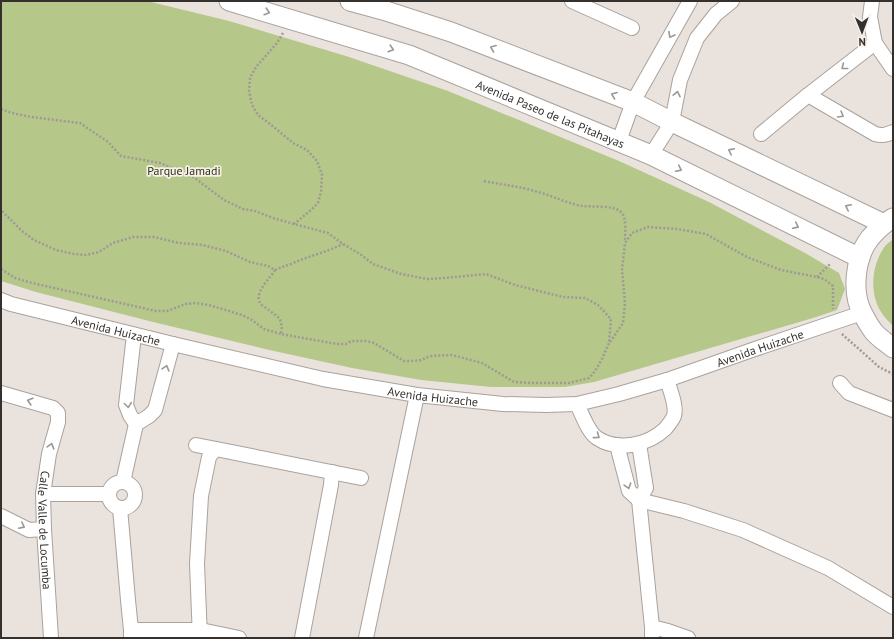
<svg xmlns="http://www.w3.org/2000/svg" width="894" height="639" viewBox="0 0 894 639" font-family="'PT Sans',sans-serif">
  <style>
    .green { fill: #b6c78a }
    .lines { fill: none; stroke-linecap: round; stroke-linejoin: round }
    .street-casing { stroke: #a9a29d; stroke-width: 16 }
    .secondary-casing { stroke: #a9a29d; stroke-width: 21 }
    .path { stroke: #9f9996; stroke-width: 2.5; stroke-dasharray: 2 2; stroke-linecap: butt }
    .street { stroke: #fff; stroke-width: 14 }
    .secondary { stroke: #fff; stroke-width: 19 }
    .oneway { stroke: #999896 }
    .labels { text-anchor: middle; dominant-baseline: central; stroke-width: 3.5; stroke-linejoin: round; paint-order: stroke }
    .street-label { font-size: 12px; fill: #33302e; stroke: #f7efea }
    .park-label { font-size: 12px; fill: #2c3410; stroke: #f7efea }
  </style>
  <rect width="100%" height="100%" fill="#eae2dd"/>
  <g class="green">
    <polygon points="1,1 147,1 229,21 346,56 448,91 619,161 709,202 805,253 839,273 845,289 837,310 813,318 594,382 565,387 491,387 421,380 352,368 265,349 149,321 36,292 1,281"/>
    <path d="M893,239V326C886,319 879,311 876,301C870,283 874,260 886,245C888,243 891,241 893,239Z"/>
  </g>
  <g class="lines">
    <g class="street-casing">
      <g id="street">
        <polyline points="572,1 632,28"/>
        <polyline points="872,1 870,17 875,43 893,69"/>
        <path d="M808,95L875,134C882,136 886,135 893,132"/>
        <polyline points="761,134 808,95 875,43"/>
        <polyline points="619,141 633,102 690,1"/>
        <polyline points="651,155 672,122 680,80 697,38 716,14 732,1"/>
        <path id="s1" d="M1,300L11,304L173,344L323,379L417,395L503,404L546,405L577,404L619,394L667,380L752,350L862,313"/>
        <polyline points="134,335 126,405 130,415 136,424"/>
        <polyline points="840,383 849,393 893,410"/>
        <path id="s2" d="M1,393L53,408L58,413V422L49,454L43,494L44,529L51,638"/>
        <path d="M577,404C582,414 588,432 597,438C618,452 648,445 665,429C668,425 672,421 674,416C677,406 670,390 667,380"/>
        <polyline points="639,444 646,488 639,500 652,627 652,638"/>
        <polyline points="196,445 361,478"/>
        <polyline points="617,445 629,491 639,500 684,511 743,530 828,568 893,607"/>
        <polyline points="123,482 136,424 149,416 155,410 173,344"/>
        <circle cx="122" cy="495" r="13"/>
        <polyline points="43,494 109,494"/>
        <polyline points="120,508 128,600 131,630 131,638"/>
        <polyline points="1,516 29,530 44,529"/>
        <polyline points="652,627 668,631 688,638"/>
        <polyline points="131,630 201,630 239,638"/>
        <polyline points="200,638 197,564 201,496 209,457 215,449"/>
        <polyline points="302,638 331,485 332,472"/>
        <polyline points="366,638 417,395"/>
      </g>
    </g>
    <g class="secondary-casing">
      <g id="secondary">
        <path id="s3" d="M229,1L409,55L651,155L860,258"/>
        <polyline points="350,1 383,10 451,32 633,102 672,122 884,224"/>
        <path d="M893,218C884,223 877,230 870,238C855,257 851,293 863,314C866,320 870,327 874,332C879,338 887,343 893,348"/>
      </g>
    </g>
    <g class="path">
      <polyline points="283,33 277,43 256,67 250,78 249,91 252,105 258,115 270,124 293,143 307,150 317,161 322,175 321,192 318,203 311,210 294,224"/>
      <path d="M1,109L12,113L31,117L80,123L108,142L121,156L160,163L192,176L224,200L243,209L255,211L273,218L294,224L328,233L343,244L360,254L373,264L401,274L427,279L444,278L486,274L515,285L563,297L585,298L598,305L611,319L609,343L602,359L595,371L589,378L569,383H531L514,382L482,363L452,355L430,356L421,360L412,361H404L374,343L366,341H351L346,344H337L281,334L282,327L280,319C275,314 268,310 262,305C251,295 270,279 275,270L268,266L250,262L226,251L203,245L179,243L154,237H133L113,243L99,252L86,255L74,254L56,250L34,240L22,231L1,210"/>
      <path d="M484,181C502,185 520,186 538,192C553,196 566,203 582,206C592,207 614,205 621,212C627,217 625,235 625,242"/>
      <polyline points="1,269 15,278 32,283 156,311 167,311 186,304 195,303 209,305 242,315 252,320 264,329 281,334"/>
      <path d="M275,270C281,267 286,266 293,263C309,256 327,252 343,244"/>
      <polyline points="817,277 831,263"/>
      <polyline points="842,334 844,336 859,349 879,367 893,374"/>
      <polyline points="610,342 623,323 625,303 622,270 625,243 632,233 648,227 677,229 706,234 747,257 781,270 817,277 824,279 833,286 833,309"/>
    </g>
    <use href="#street" class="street"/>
    <use href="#secondary" class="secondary"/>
  </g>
  <defs><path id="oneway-chevron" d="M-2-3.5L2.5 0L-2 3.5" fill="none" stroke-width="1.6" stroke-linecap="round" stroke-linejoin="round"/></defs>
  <g class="oneway">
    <use href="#oneway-chevron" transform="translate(267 12) rotate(17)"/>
    <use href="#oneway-chevron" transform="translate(671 35) rotate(120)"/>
    <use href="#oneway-chevron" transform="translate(493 48) rotate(-159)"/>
    <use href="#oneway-chevron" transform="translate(391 49) rotate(17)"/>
    <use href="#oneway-chevron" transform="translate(844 67) rotate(142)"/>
    <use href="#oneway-chevron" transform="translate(677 94) rotate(-78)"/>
    <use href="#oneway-chevron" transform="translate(614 95) rotate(-159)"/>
    <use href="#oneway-chevron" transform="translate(841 115) rotate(30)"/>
    <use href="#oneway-chevron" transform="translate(731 151) rotate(-154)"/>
    <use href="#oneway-chevron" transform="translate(679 169) rotate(26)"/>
    <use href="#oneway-chevron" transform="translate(848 207) rotate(-154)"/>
    <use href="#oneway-chevron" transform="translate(796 226) rotate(26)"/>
    <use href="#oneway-chevron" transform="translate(166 368) rotate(-74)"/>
    <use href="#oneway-chevron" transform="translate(30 401) rotate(-164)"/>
    <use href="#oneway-chevron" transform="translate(128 405) rotate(82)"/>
    <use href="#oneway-chevron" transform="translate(597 436) rotate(36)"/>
    <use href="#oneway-chevron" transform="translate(51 446) rotate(-74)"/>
    <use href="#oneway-chevron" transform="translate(628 486) rotate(72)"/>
    <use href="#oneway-chevron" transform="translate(22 526) rotate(27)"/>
  </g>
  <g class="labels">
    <g class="street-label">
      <text stroke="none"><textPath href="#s3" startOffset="341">Avenida Paseo de las Pitahayas</textPath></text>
      <text stroke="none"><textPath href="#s1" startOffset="119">Avenida Huizache</textPath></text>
      <text stroke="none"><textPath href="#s1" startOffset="779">Avenida Huizache</textPath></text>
      <text stroke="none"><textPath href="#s1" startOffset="443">Avenida Huizache</textPath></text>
      <text stroke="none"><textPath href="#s2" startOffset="180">Calle Valle de Locumba</textPath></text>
    </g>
    <g class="park-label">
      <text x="184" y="170">Parque Jamadi</text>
    </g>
  </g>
  <rect width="894" height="639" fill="none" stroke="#33302e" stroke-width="4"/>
  <g transform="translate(862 32) rotate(179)" stroke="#f7efea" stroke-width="3" paint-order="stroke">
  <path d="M0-3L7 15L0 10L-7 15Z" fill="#33302e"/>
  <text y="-6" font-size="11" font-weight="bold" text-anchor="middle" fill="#33302e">N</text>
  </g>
</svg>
